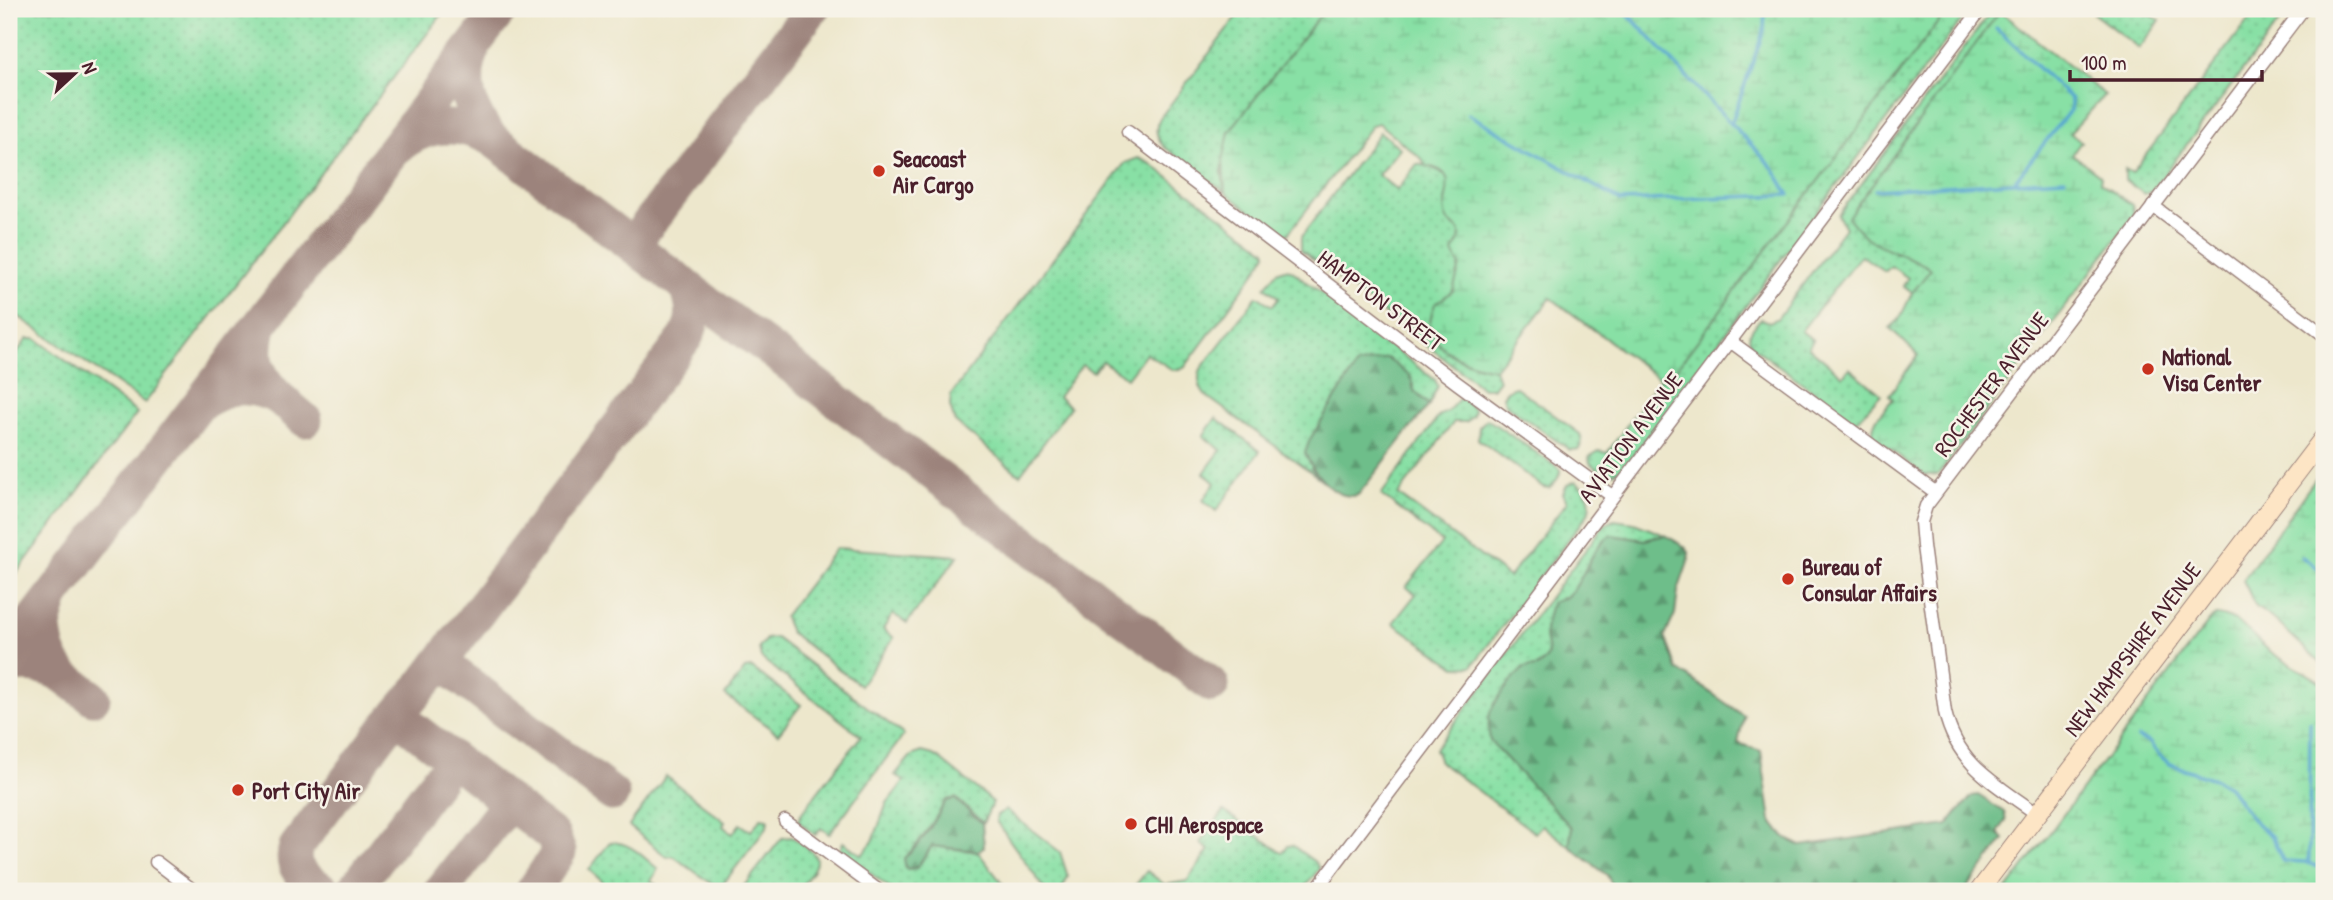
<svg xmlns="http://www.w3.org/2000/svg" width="2333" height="900" viewBox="0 0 2333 900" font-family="'Patrick Hand',sans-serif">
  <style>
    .grass { fill: url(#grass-dots); stroke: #698068; stroke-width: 2 }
    .forest { fill: url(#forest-firs); stroke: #5c6e5a; stroke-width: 2 }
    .wetland { fill: url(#wetland-marsh); stroke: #698068; stroke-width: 2 }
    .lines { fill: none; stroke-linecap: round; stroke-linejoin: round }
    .stream { stroke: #56a6d0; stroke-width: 3.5 }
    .taxiway { stroke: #9c837c; stroke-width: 35 }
    .street-casing { stroke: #9c837c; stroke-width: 15 }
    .secondary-casing { stroke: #9c837c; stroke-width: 20 }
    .street { stroke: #fff; stroke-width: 12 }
    .secondary { stroke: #fde5c5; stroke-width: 18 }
    .poi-dot { fill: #c8321e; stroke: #f7f3e8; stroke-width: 2.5 }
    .labels { text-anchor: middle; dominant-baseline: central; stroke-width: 5; stroke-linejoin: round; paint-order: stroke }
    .poi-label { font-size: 23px; font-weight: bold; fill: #4a1f2b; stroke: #f7f3e8; text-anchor: start }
    .street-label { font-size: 23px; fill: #4a1f2b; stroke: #f7f3e8 }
  </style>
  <defs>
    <pattern id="grass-dots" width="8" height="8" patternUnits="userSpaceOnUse" patternTransform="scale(1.75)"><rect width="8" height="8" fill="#88e0a5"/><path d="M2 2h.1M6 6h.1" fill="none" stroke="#77c08e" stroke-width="1.8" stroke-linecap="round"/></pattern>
    <pattern id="forest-firs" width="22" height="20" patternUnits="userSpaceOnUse" patternTransform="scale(1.75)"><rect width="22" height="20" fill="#6ebe8a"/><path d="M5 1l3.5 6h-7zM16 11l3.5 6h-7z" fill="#5c9a71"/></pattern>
    <pattern id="wetland-marsh" width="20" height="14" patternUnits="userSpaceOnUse" patternTransform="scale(1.75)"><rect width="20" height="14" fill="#88e0a5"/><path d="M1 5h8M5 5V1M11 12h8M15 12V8" fill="none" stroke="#77c08e"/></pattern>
  </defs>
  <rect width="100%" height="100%" fill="#f7f3e8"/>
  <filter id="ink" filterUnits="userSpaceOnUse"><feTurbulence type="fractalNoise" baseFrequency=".0143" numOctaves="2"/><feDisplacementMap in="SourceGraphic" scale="14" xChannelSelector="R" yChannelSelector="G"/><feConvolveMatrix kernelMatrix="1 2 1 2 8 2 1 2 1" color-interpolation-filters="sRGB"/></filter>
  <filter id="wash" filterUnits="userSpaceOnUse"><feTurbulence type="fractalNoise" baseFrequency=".00686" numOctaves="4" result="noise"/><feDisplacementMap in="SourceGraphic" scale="28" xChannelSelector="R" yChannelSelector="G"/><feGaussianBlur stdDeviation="1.57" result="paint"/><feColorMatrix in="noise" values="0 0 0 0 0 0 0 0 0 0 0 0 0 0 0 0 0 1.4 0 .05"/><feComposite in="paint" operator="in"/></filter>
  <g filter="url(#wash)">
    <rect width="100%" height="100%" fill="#ede7cc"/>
    <g class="grass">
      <polygon points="9,9 446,9 145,403 9,310"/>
      <path d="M1243,9H1325L1229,132L1222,172L1225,192L1163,146C1156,137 1154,128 1160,118Z"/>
      <path d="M1948,9H1970L1625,466C1613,478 1601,473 1590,463L1589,457L1599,451L1607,453L1660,379L1667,380Z"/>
      <path d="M1993,9H2002L1984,34L1896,253L1917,259L1931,269L1912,293L1903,286L1908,278L1891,266L1885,272L1861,255L1801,331L1813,340L1808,347L1843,376L1849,368L1881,394L1856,422L1753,347C1744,336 1753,329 1760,319L1769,322L1777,319L1845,228L1838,215Z"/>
      <polygon points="2098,9 2142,9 2160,21 2139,48 2094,14"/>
      <polygon points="2257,9 2289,9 2151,192 2144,194 2125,180 2125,169 2132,173"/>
      <path d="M1380,132L1400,148L1378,175L1397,190L1417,164C1471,175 1436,194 1447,219C1449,223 1456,228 1460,231V266L1453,291L1435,304C1435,314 1434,329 1437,338C1444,359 1477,366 1495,369L1499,380L1493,388H1483L1301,250V237Z"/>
      <polygon points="1138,158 1151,164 1266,250 1267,253 1256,271 1184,368 1173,370 1146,353 1127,378 1102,361 1093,372 1082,365 1058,397 1070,407 1020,475 955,422 950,406 951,395 1125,163"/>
      <path d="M1284,269L1291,270L1435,380L1438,386L1429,405L1414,391V384L1311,468L1322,480L1205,395C1199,388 1197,377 1201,369L1257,296L1272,306L1279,298L1265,287L1277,272Z"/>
      <polygon points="27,339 36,339 137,413 9,583 9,363"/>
      <path d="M1516,387L1580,434L1582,441L1579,449L1570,450L1506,405L1503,396C1506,391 1510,388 1516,387Z"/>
      <path d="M1460,398L1474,409L1473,415L1466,422H1454L1398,495L1509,577L1567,502L1563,493L1567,485L1576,481C1587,491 1593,498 1588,514L1472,666L1456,667L1393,623L1416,594L1406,587L1442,542L1381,495L1440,415L1447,412Z"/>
      <polygon points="1216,418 1260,451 1216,511 1203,500 1215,483 1204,473 1221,450 1203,436"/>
      <path d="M1487,419L1560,469C1561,477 1555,483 1549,488L1543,487L1478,439L1479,427Z"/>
      <path d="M1614,520L1634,523L1665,535L1645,540L1611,535C1607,538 1602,542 1599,546C1586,561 1580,593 1560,599C1554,607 1548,616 1546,625C1542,644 1558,654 1536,667L1524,668L1517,675L1491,712L1490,741L1572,828L1569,846L1542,825L1535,833L1440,762L1435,749L1605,524Z"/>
      <polygon points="836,548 958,556 907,623 893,614 883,629 894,638 860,685 790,632 784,617"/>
      <polygon points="776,638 904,735 829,834 821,828 815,835 798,821 801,814 861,736 761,658 759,648 766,639"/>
      <polygon points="752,668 801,705 778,734 725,695 745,669"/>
      <path d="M922,752L933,755L940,759L993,802L983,823L956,798L946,800C934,821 922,842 904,858L906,869L917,868L932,846L978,852L1008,891H894L840,851L843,842L862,855L873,841L887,803L904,781L895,775L911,756Z"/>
      <polygon points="666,776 725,822 723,826 732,834 740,824 751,831 761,818 768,819 767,827 723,884 712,884 673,856 667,857 629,826"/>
      <polygon points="1006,810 1060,852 1068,877 1061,891 1046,891 996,821 997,815"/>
      <polygon points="1224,811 1282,853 1288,846 1292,845 1316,863 1319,869 1302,891 1131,891 1147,871 1165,885 1187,881 1209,850 1200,843"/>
      <path d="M792,837C825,858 821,860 798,891H740L782,838Z"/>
      <path d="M610,842C631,842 643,857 658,869L651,881L664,891H595L602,881L589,870Z"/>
    </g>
    <g class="forest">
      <path d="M1387,358L1411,377L1414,391L1429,405L1358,495C1335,502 1313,472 1305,453L1310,439L1357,365Z"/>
      <path d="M1611,535L1645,540L1665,535L1684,546L1689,552V559L1678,591L1675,614L1665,636L1677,669L1744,716L1738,743L1761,751L1771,821L1785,838L1801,846L1947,825L1972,796L1978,795L2004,812L2006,820L1998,833L2004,839L1965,891H1615L1607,875L1569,846L1572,828L1490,741C1489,732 1487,723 1490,713C1495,700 1514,677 1524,668L1537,667C1556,655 1544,648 1545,632C1545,623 1549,613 1551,603C1555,601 1562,600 1566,597C1584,584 1590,546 1611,535Z"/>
      <path d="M955,799L982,823L984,847L978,851L932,846L916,868L906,869L904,858C923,843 934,822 946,801Z"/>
    </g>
    <g class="wetland">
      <path d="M1325,9H1948L1667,381L1660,379L1551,298L1495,369C1472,365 1435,354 1430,326C1429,320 1433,310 1435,304L1453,291L1460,266L1453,252L1459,242L1460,231C1456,227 1450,223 1447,219C1436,202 1467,171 1425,166L1422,159L1378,123L1372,125L1287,235L1279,233L1225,192L1223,161L1229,132Z"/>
      <path d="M2000,11L2105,95L2070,133L2081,142L2072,154L2101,176L2100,182L2132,205L2134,215L1940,472L1937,475H1924L1873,436C1871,420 1884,410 1893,399L1889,395L1918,355L1890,328L1899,320L1912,293L1931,269C1910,255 1883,251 1863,235C1858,230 1853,223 1848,217Z"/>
      <polygon points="2324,467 2324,666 2277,622 2256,607 2243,580"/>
      <path d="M2217,615C2245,620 2250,636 2271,652C2288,664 2307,673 2324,684V891H2006L2209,621Z"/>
    </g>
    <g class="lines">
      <g class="stream">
        <polyline points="1996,28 2071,99 2071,109 2014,182"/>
        <polyline points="1468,114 1621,201 1789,195 1773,168 1623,9"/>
        <polyline points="1731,124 1764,30 1765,9"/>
        <polyline points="1875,190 2065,179"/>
        <polyline points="2302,557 2324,573"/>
        <polyline points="2138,738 2149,742 2159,755 2170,764 2214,779 2229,787 2252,819 2272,837 2283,861 2305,862 2324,869"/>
        <polyline points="2309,863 2310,722"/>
      </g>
      <g class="taxiway">
        <path d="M473,49C459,81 469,114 492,139"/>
        <path d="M396,148C425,123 459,121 492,139L1212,685"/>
        <polyline points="633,244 812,9"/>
        <polyline points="278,397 305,420"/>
        <path d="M201,403C230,385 247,383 278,397C255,374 252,358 259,326"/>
        <polyline points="9,653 501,9"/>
        <path d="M9,667C28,663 45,665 62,675C44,653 40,628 51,601"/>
        <polyline points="456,674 612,794"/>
        <polyline points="62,675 93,698"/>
        <polyline points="411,727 553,836 559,852 533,891"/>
        <path d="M324,891C307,879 288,870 296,847L386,728L430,676L686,337C696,318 695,299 682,282"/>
        <polyline points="353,891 438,779"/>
        <polyline points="441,891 498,817"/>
      </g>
    </g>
  </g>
  <g filter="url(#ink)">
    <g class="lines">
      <g class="street-casing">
        <g id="street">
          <polyline points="1128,132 1457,383 1612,496"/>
          <polyline points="2153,206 2324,335"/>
          <polyline points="1730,341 1935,492"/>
          <path d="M2037,814C1996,784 1957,765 1945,712L1923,546L1921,522L1926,506L2303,9"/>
          <polyline points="785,821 879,891"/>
          <polyline points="156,862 194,891"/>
          <polyline points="1315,891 1981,9"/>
        </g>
      </g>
      <g class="secondary-casing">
        <polyline id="secondary" points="1979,891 2324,437"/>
      </g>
      <use href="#street" class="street"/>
      <use href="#secondary" class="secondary"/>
    </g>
  </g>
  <g class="poi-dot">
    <circle cx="879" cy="171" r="7"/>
    <circle cx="2148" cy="369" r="7"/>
    <circle cx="1788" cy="579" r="7"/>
    <circle cx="238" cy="790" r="7"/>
    <circle cx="1131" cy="824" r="7"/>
  </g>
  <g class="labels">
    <g class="poi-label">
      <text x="893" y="158">Seacoast<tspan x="893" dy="26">Air Cargo</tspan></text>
      <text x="2162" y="356">National<tspan x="2162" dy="26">Visa Center</tspan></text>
      <text x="1802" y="566">Bureau of<tspan x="1802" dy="26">Consular Affairs</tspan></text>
      <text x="252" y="790">Port City Air</text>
      <text x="1145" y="824">CHI Aerospace</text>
    </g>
    <g class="street-label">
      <text transform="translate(1381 300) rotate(37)">HAMPTON STREET</text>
      <text transform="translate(1991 384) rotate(-53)">ROCHESTER AVENUE</text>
      <text transform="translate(1630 437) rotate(-53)">AVIATION AVENUE</text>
      <text transform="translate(2132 649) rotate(-53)">NEW HAMPSHIRE AVENUE</text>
    </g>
  </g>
  <rect width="2333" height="900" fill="none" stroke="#f7f3e8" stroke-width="35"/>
  <g transform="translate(74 74) rotate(68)" stroke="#f7f3e8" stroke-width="5" paint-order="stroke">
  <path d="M0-5L12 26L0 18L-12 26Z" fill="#4a1f2b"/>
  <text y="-10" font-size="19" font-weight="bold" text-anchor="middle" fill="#4a1f2b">N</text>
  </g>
  <path d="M2070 70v10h192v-10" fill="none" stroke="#4a1f2b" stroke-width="3.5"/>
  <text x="2081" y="70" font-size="21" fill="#4a1f2b" stroke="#f7f3e8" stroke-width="5" paint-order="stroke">100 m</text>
</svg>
